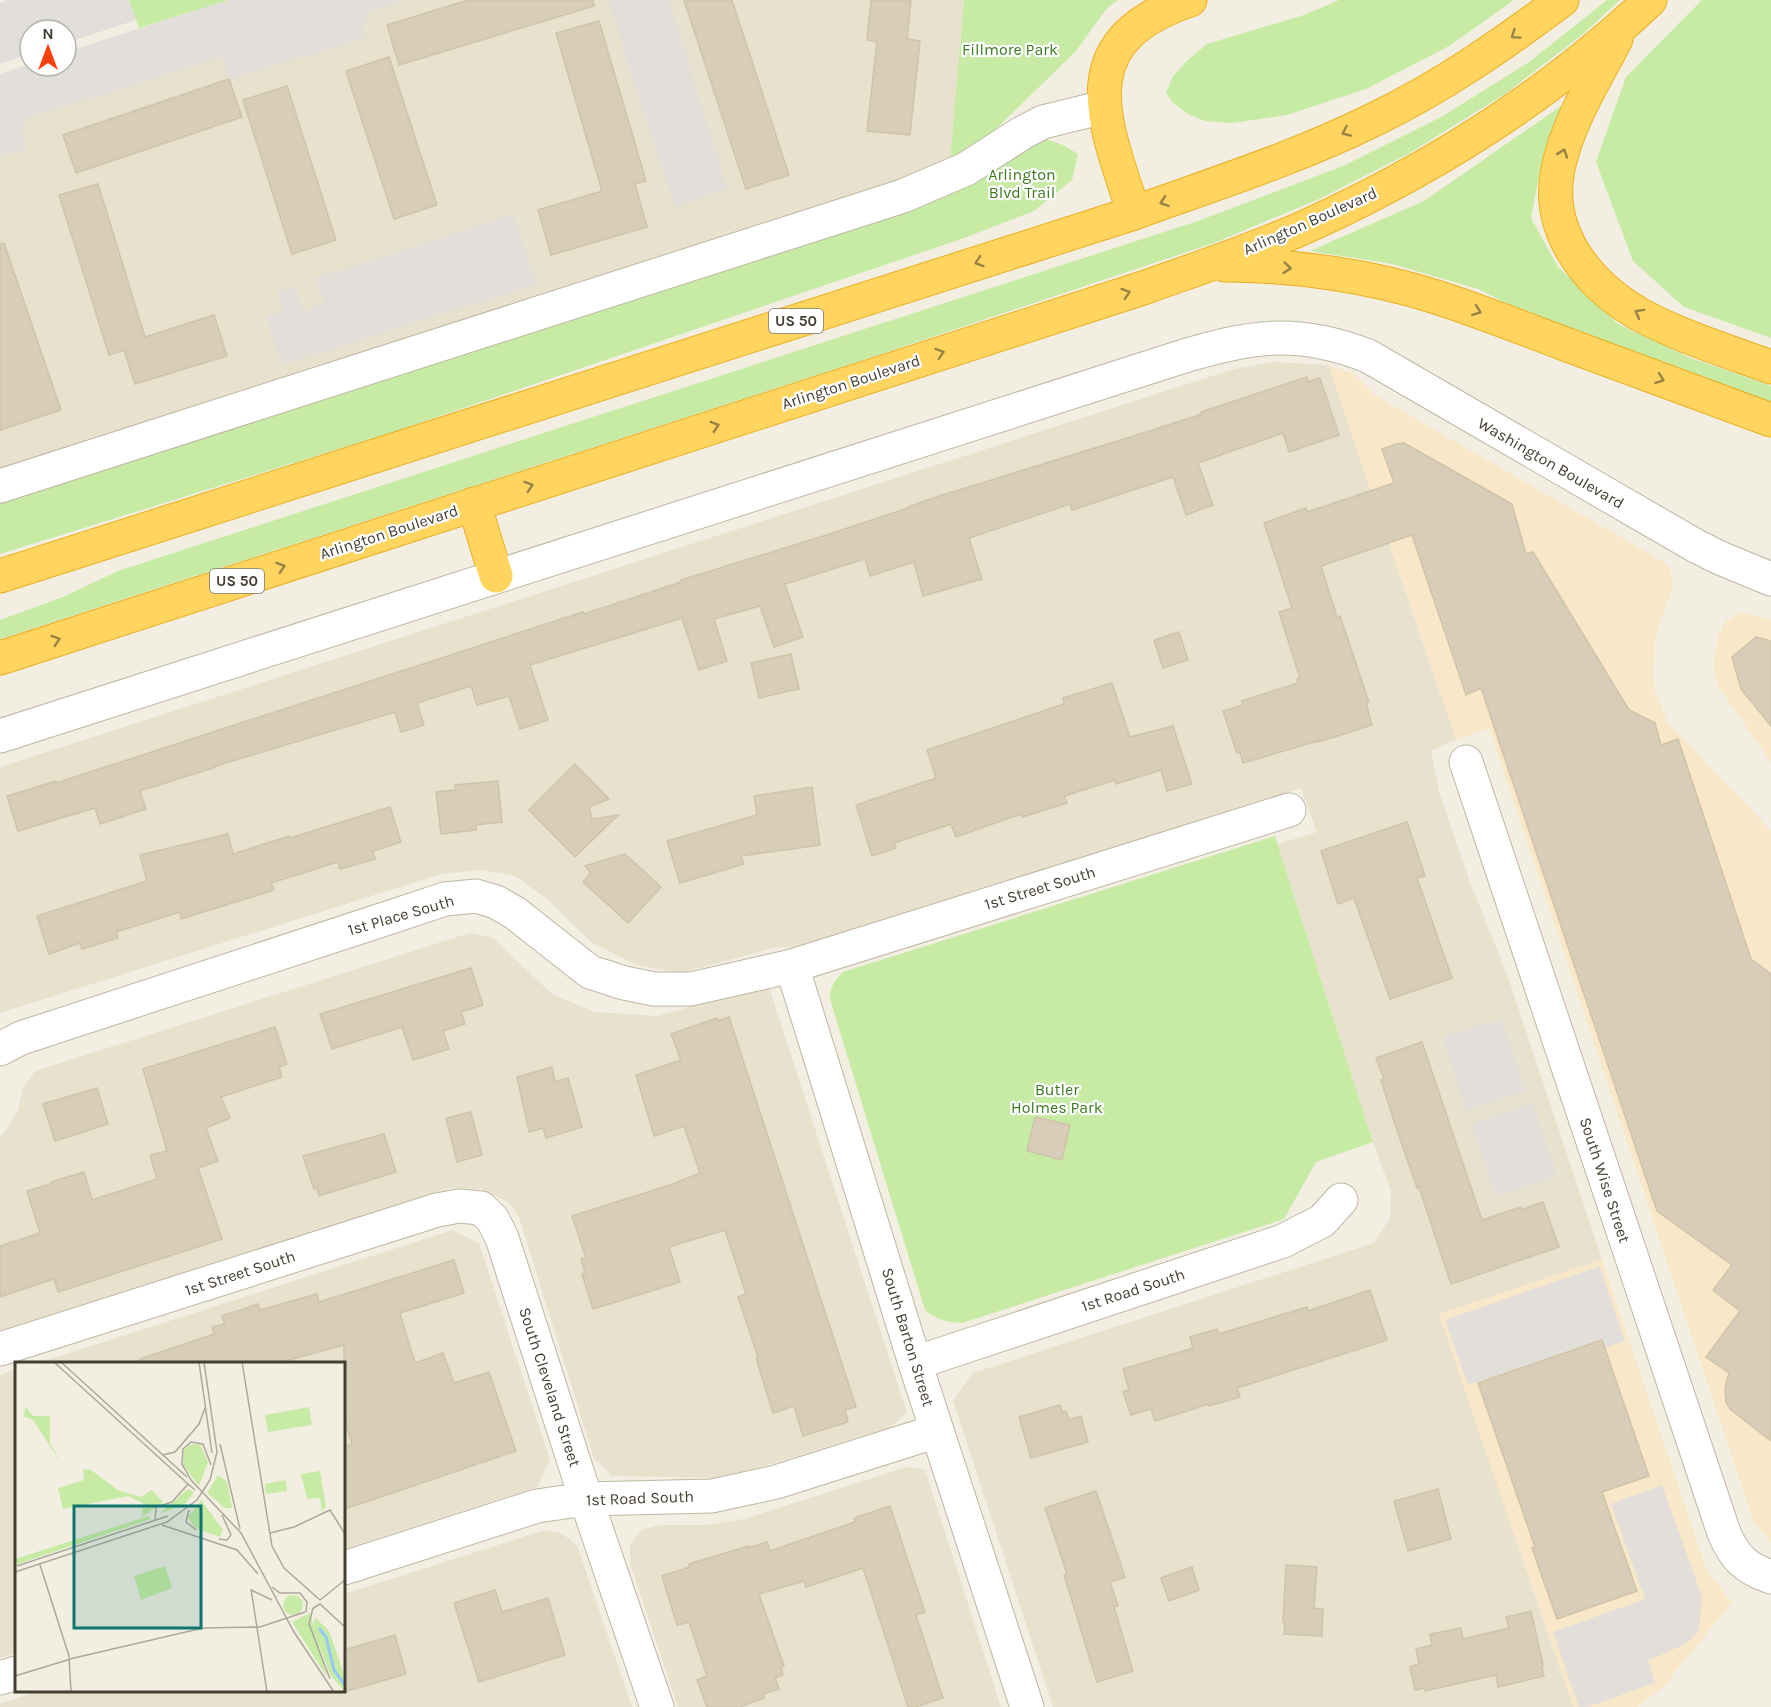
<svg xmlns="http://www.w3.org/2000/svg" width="1771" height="1707" viewBox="0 0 1771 1707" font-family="Karla,sans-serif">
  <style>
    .residential { fill: #e7e1ce }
    .commercial { fill: #f8e7c8 }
    .green { fill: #c7eba5 }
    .parking { fill: #e2dfda }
    .building { fill: #d8cdb8; stroke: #d0c3a8; stroke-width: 1.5 }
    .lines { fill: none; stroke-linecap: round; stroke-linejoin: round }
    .minor-casing { stroke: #beb7a3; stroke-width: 35 }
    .highway-casing { stroke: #ebaf22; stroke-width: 35 }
    .minor { stroke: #fff; stroke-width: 33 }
    .highway { stroke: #ffd45f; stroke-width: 33 }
    .oneway { stroke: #988246 }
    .labels { text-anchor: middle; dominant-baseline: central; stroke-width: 4.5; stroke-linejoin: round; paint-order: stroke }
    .shield { fill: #fff; stroke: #7c786f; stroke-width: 1.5 }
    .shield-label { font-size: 15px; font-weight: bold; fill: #443e31 }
    .park-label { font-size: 16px; fill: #3c7a20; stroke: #fff }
    .street-label { font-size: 16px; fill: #443e31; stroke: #fff }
    .inset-river { fill: none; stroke: #95c8f6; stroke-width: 3 }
    .inset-road { fill: none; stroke: #aca89b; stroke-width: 1.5 }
    .view { fill: #0f766e; fill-opacity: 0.15; stroke: #0f766e; stroke-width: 3 }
    .inset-edge { fill: none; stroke: #443e31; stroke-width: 3 }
  </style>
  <rect width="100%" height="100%" fill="#f2eee1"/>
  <g class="residential">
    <polygon points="229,0 964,0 950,159 901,181 0,470 0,74 30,64 30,66 66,66 66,52"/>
    <polygon points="1274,362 1328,365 1456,740 1431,751 1439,792 1470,882 1508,977 1602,1259 1439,1314 1573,1707 1053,1707 953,1400 973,1373 1374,1243 1390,1218 1391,1191 1373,1142 1278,844 1317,832 1301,788 812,946 773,948 681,973 636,965 591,942 547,899 515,876 482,870 441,874 0,1013 0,767 1234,369"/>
    <polygon points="470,933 493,938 552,994 595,1012 658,1016 768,984 907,1413 891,1427 725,1478 612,1476 594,1458 519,1217 508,1202 482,1189 449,1188 0,1332 0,1136 4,1133 18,1110 23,1088 35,1071"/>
    <polygon points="453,1230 479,1243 550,1460 537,1487 344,1549 344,1364 35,1364"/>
    <polygon points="16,1369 16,1653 0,1658 0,1375"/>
    <polygon points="907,1467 925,1470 1001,1707 678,1707 630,1563 630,1544 643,1529 661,1525 707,1525 744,1519"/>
    <polygon points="545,1530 561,1533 577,1545 632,1707 0,1707 0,1704 41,1690 344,1690 344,1594"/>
  </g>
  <g class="commercial">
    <polygon points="1328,365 1354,374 1376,396 1662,561 1669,568 1672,577 1672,589 1659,624 1655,641 1653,674 1654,689 1668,723 1771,831 1771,1543 1754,1522 1489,728 1456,740"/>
    <polygon points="1741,612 1771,620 1771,762 1720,689 1714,672 1714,660 1719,635 1725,622"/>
    <polygon points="1602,1259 1707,1572 1732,1602 1664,1686 1637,1707 1573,1707 1439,1314"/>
  </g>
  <g class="green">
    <polygon points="129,0 229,0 139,28"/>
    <polygon points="964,0 1118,0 1107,8 1076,51 994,131 950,159"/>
    <polygon points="1339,0 1514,0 1451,45 1366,89 1287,115 1232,123 1205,121 1188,114 1173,103 1166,93 1173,76 1188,60 1207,44 1304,15"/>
    <polygon points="1607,0 1620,0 1583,34 1505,94 1408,154 1317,200 1214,243 854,363 0,639 0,620 63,597 118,571 1198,221 1343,166 1443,116 1529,62"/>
    <polygon points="1702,0 1771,0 1771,338 1684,307 1633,261 1596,162 1626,77"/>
    <polygon points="1564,104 1542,162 1531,218 1558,267 1618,324 1688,357 1771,386 1771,402 1532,316 1478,289 1392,264 1310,251 1424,201"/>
    <polygon points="1046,139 1063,145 1078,154 1072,180 1034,211 964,238 387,434 0,554 0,499 1013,155"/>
    <path d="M1275,836L1373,1142L1316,1162L1284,1219L962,1323C947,1322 936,1320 925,1310L830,999C830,986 834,982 843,972Z"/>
  </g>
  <g class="parking">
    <polygon points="7,0 129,0 136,20 66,43 66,30 30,30 30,54 0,64 0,3"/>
    <polygon points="229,0 407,0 370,12 363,24 365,38 229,79 222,57 28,118 21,130 27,149 0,157 0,74 30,64 30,66 66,66 66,52"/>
    <polygon points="608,0 669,0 727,189 675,207"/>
    <polygon points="514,215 536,284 281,365 266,317 283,312 277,292 295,286 304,312 325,304 316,278"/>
    <polygon points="1502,1019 1525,1091 1466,1111 1443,1038"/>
    <polygon points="1533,1103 1557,1176 1496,1196 1472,1123"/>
    <polygon points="1600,1266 1625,1341 1605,1348 1602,1340 1468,1385 1445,1320"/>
    <polygon points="1662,1485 1702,1597 1699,1630 1687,1643 1648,1661 1655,1683 1587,1707 1579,1707 1553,1632 1645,1599 1611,1504"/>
  </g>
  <g class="building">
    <polygon points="468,0 593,0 594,6 399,65 387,25"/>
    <polygon points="684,0 732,0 789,175 746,189"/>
    <polygon points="871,0 911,0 907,39 920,41 910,135 867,131 877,42 867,40"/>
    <polygon points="599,21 646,181 635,184 647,227 551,255 538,210 602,191 556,33"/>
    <polygon points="389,57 437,205 394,219 346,71"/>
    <polygon points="229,79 242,117 76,173 63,135"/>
    <polygon points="287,86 336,240 292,254 243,100"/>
    <polygon points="98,184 145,337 214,315 227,356 135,384 124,350 109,355 59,195"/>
    <polygon points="4,243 61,410 0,430 0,244"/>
    <polygon points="1307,377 1308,382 1320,378 1339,435 1289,452 1283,433 1198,463 1213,505 1186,515 1173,477 1072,510 1070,504 969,538 982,579 923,596 914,562 870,576 865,559 785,584 803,637 774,647 760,606 714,619 727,661 699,670 682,618 530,665 548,720 520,729 509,696 477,705 471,686 417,703 424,725 401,732 395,712 216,766 216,767 140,791 146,809 100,824 95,808 18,831 7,796 56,781 56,783 583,612 584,614 681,582 681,580 820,537 908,508 908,507 933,498 1137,435 1202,414 1201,412"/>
    <polygon points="1404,443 1512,504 1526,554 1533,552 1629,710 1655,723 1661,745 1678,739 1751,959 1771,974 1771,1441 1730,1409 1726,1402 1725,1388 1729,1373 1706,1357 1740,1311 1713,1290 1732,1265 1657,1211 1481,688 1466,695 1412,535 1321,566 1337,617 1340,616 1369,702 1366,703 1372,725 1319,742 1318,741 1243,763 1240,752 1237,753 1223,711 1243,705 1242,701 1298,683 1297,679 1300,678 1279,612 1292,608 1264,523 1306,508 1307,512 1394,483 1382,449 1396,444"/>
    <polygon points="1179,632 1188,660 1163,668 1154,640"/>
    <polygon points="1756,637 1771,641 1771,726 1741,689 1732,657"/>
    <polygon points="791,654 799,689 759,698 751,663"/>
    <polygon points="1112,683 1130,737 1173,726 1192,784 1167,791 1161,770 1116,784 1115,780 1064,796 1067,803 1022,817 1021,814 956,837 951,824 894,843 896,848 872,856 856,805 936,778 927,750 1064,704 1063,698"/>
    <polygon points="575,764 609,799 589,807 592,819 618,815 575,857 529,810"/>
    <polygon points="498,781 502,822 476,825 476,830 441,834 436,792 455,790 455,785"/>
    <polygon points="812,787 820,845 741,856 744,864 680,883 667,841 757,815 754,796"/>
    <polygon points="390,807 401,842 373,851 375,859 340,869 338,862 271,883 274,890 181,919 180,912 116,932 118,938 82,949 80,943 49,954 37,916 147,881 140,855 228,834 233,854 289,836 290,838"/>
    <polygon points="1407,822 1425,876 1417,878 1452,978 1390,999 1354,898 1338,904 1321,851"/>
    <polygon points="625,854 661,887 628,923 583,882 591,873 585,866"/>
    <polygon points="471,968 483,1005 461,1012 465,1024 443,1031 449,1049 413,1060 402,1027 332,1049 320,1014"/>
    <polygon points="729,1017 856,1407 845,1410 848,1422 803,1436 794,1406 773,1413 756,1358 758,1357 738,1297 746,1294 725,1230 669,1247 680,1282 593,1309 582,1274 585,1273 581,1259 586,1258 572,1216 673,1184 700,1173 684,1126 654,1136 636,1075 681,1060 671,1034 717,1018 718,1021"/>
    <polygon points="275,1027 287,1064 279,1067 282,1077 221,1097 230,1118 206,1128 218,1161 198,1168 222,1239 58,1292 54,1279 0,1297 0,1246 40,1233 27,1191 51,1184 51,1182 84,1172 92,1200 157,1179 150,1155 167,1151 143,1069"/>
    <polygon points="1422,1042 1482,1220 1521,1207 1521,1210 1543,1202 1559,1247 1451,1284 1419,1187 1417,1188 1395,1124 1381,1080 1384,1079 1376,1058"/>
    <polygon points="552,1067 555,1082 568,1078 582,1127 546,1138 543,1128 529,1132 517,1077"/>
    <polygon points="97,1088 108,1124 55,1141 43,1104"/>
    <polygon points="471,1112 482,1155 457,1162 446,1118"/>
    <polygon points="1035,1117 1070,1125 1062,1160 1027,1151"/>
    <polygon points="384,1134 396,1172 319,1196 317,1188 314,1189 303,1156"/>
    <polygon points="454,1260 464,1293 400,1313 415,1363 443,1353 454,1383 489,1372 516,1451 360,1504 344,1509 344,1447 352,1444 344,1417 344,1345 274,1364 141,1364 140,1359 214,1334 212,1327 225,1324 222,1316 258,1304 260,1310 317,1294 319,1302"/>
    <polygon points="1370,1290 1387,1340 1237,1388 1240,1397 1209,1406 1209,1404 1155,1421 1151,1409 1131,1415 1123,1392 1129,1390 1123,1369 1193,1348 1190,1337 1217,1329 1219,1334 1307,1307 1308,1311"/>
    <polygon points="1602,1340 1649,1476 1602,1492 1637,1591 1557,1619 1532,1548 1535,1547 1478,1383"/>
    <polygon points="1060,1405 1062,1412 1066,1411 1069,1420 1081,1416 1088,1442 1031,1458 1019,1417"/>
    <polygon points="1438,1489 1451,1539 1408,1551 1394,1501"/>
    <polygon points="1096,1491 1125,1577 1110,1582 1118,1606 1114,1607 1133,1671 1097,1682 1064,1575 1067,1574 1045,1508"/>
    <polygon points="890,1506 925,1612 916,1615 943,1698 916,1707 908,1707 863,1568 806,1587 804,1581 759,1594 784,1666 781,1667 783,1675 775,1678 779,1689 763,1694 764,1698 740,1707 707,1707 697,1680 707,1676 689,1622 677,1625 662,1576 690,1567 689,1564 748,1546 748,1548 767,1542 770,1551 855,1522 854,1518"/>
    <polygon points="1286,1565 1317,1567 1314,1608 1323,1609 1322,1636 1284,1634 1285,1622 1283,1622"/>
    <polygon points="1192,1567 1199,1590 1169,1601 1161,1578"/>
    <polygon points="495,1590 502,1612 548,1598 565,1655 479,1682 454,1603"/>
    <polygon points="1531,1611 1543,1665 1542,1666 1544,1676 1498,1687 1496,1675 1425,1691 1425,1688 1415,1690 1410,1667 1419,1664 1416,1649 1432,1645 1430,1634 1461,1628 1463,1639 1509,1628 1506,1617"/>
    <polygon points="395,1635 406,1674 344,1692 344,1650"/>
  </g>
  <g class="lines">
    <g class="minor-casing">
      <g id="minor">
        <polyline points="0,486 903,196 966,169 1022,133 1043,122 1104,107"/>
        <path d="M0,736L1178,358C1250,336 1296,328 1368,356L1696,546L1720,558L1771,579"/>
        <path d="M1466,762L1724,1533C1735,1558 1745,1568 1771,1577"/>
        <polyline points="792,966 915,1363 1027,1707"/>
        <polyline points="0,1049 21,1038 400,914 445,899 476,896 496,902 515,913 590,972 624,983 654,989 691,989 792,966 1289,810"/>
        <polyline points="0,1349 437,1210 459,1206 481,1208 493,1220 502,1238 586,1499 657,1707"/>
        <polyline points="915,1363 1283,1241 1322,1221 1341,1200"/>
        <polyline points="344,1568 537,1506 586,1499 712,1496 776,1482 937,1431"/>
        <polyline points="0,1678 16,1673"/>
      </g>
    </g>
    <g class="highway-casing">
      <g id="highway">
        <path d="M1616,39C1595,80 1567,123 1558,169C1545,231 1587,284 1639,314C1681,337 1727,351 1771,367"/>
        <path d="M1134,213C1103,119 1068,41 1190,0"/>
        <path d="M1225,265C1293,265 1371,276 1436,297C1480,311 1522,328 1565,344C1634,369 1702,395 1771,420"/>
        <polyline points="474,504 496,576"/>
        <path d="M0,576L1134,213C1214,184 1296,158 1373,120C1440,88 1502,45 1562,0"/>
        <path d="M0,658L1146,287C1199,268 1254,250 1305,227C1431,170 1549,96 1650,0"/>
      </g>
    </g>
    <use href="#minor" class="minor"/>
    <use href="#highway" class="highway"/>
  </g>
  <defs><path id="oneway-chevron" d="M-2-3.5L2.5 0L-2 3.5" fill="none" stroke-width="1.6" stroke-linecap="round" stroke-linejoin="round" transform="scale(1.5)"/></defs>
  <g class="oneway">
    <use href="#oneway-chevron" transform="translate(1515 35) rotate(145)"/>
    <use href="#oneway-chevron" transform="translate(1346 132) rotate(156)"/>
    <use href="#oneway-chevron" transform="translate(1563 153) rotate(-71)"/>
    <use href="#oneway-chevron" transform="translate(1164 202) rotate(161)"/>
    <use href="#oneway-chevron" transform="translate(979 262) rotate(162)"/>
    <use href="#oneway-chevron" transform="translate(1287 268) rotate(6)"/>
    <use href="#oneway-chevron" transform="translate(1126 293) rotate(-18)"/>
    <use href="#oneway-chevron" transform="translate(1477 311) rotate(20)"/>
    <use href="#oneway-chevron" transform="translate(1639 313) rotate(-151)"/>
    <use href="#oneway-chevron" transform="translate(940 353) rotate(-18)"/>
    <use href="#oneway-chevron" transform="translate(1660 379) rotate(20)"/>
    <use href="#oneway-chevron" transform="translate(715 426) rotate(-18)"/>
    <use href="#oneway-chevron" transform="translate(529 486) rotate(-18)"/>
    <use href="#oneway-chevron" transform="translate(281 567) rotate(-18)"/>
    <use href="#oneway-chevron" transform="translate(56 640) rotate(-18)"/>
  </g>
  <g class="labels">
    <g class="shield">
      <rect x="769" y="309" width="54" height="24" rx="4.5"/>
      <rect x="210" y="569" width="54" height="24" rx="4.5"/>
    </g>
    <g class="shield-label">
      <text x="796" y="321">US 50</text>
      <text x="237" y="581">US 50</text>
    </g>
    <g class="park-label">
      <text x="1010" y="49">Fillmore Park</text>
      <text x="1022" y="174">Arlington<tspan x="1022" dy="18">Blvd Trail</tspan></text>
      <text x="1057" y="1089">Butler<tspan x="1057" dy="18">Holmes Park</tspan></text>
    </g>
    <g class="street-label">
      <text transform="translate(1310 221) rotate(-24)">Arlington Boulevard</text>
      <text transform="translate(851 382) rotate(-18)">Arlington Boulevard</text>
      <text transform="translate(1551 463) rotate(30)">Washington Boulevard</text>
      <text transform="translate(389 532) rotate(-18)">Arlington Boulevard</text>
      <text transform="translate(1040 888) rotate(-17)">1st Street South</text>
      <text transform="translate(401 915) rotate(-16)">1st Place South</text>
      <text transform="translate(1605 1180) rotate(72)">South Wise Street</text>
      <text transform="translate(240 1273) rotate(-18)">1st Street South</text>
      <text transform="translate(1133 1290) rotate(-18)">1st Road South</text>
      <text transform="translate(908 1337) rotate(73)">South Barton Street</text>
      <text transform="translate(550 1387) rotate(72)">South Cleveland Street</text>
      <text transform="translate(640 1498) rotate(-2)">1st Road South</text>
    </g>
  </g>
  <g transform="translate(15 1362)">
    <rect width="330" height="330" fill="#f2eee1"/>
    <path d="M11,45L18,54H35V81L48,104L18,58L8,54ZM294,45L297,63L253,70L250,53ZM185,82L193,100L184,124L168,103L169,88L174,83ZM68,107L76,108L103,128L126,135L137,128L148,140L127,155L128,141L113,134L48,147L43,126L69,118ZM305,109L311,145L307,149L305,136L292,137L286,112ZM203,113L212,119L217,146H210L192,131ZM271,118L272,129L251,132L250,122ZM173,127L179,130L170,142L144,152ZM186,138L208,168L205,175L180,166L173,155ZM134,154L136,157L0,203V197ZM150,204L157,226L126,238L119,214ZM268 243a10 10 0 1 1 20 0a10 10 0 1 1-20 0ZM295,251L312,315L277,260ZM300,255L314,269L330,315V330L316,314L298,269Z" fill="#c7eba5"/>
    <path class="inset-river" d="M304,266L311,275L319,308L330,323"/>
    <path class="inset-road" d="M39,0L173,122M46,0L172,115M184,0L197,91M227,0L257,184L269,206L305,238M205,82L225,167M148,93L160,90L184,62L190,46M196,103L188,82L176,80L168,87L167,102L176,118L226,171L279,270L319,330M174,148L171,160L181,168M140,159L141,145L157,140L173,122L180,128M147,163L222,188L243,212M255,171L279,165L315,148L330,172M204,177L212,178L216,173L207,153M25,203L54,294L56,330M2,204L153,154M0,210L152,160L182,138L195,118L202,90L189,0M257,225L265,231H285L292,240L291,250M236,227L252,330M236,228L257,238M305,238L330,218M298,246L294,262L315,317M297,247L305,242L330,265M0,314L59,296L188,266L245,265L290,250"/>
    <path class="view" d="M59,144H186V266H59Z"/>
    <rect width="330" height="330" class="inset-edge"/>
  </g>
  <g transform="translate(48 48)"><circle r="28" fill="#ffffff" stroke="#b4b2ad" stroke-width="1.5"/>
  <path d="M0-4.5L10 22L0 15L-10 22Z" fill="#ff400b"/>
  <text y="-9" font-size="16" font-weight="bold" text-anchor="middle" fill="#443e31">N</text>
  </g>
</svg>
